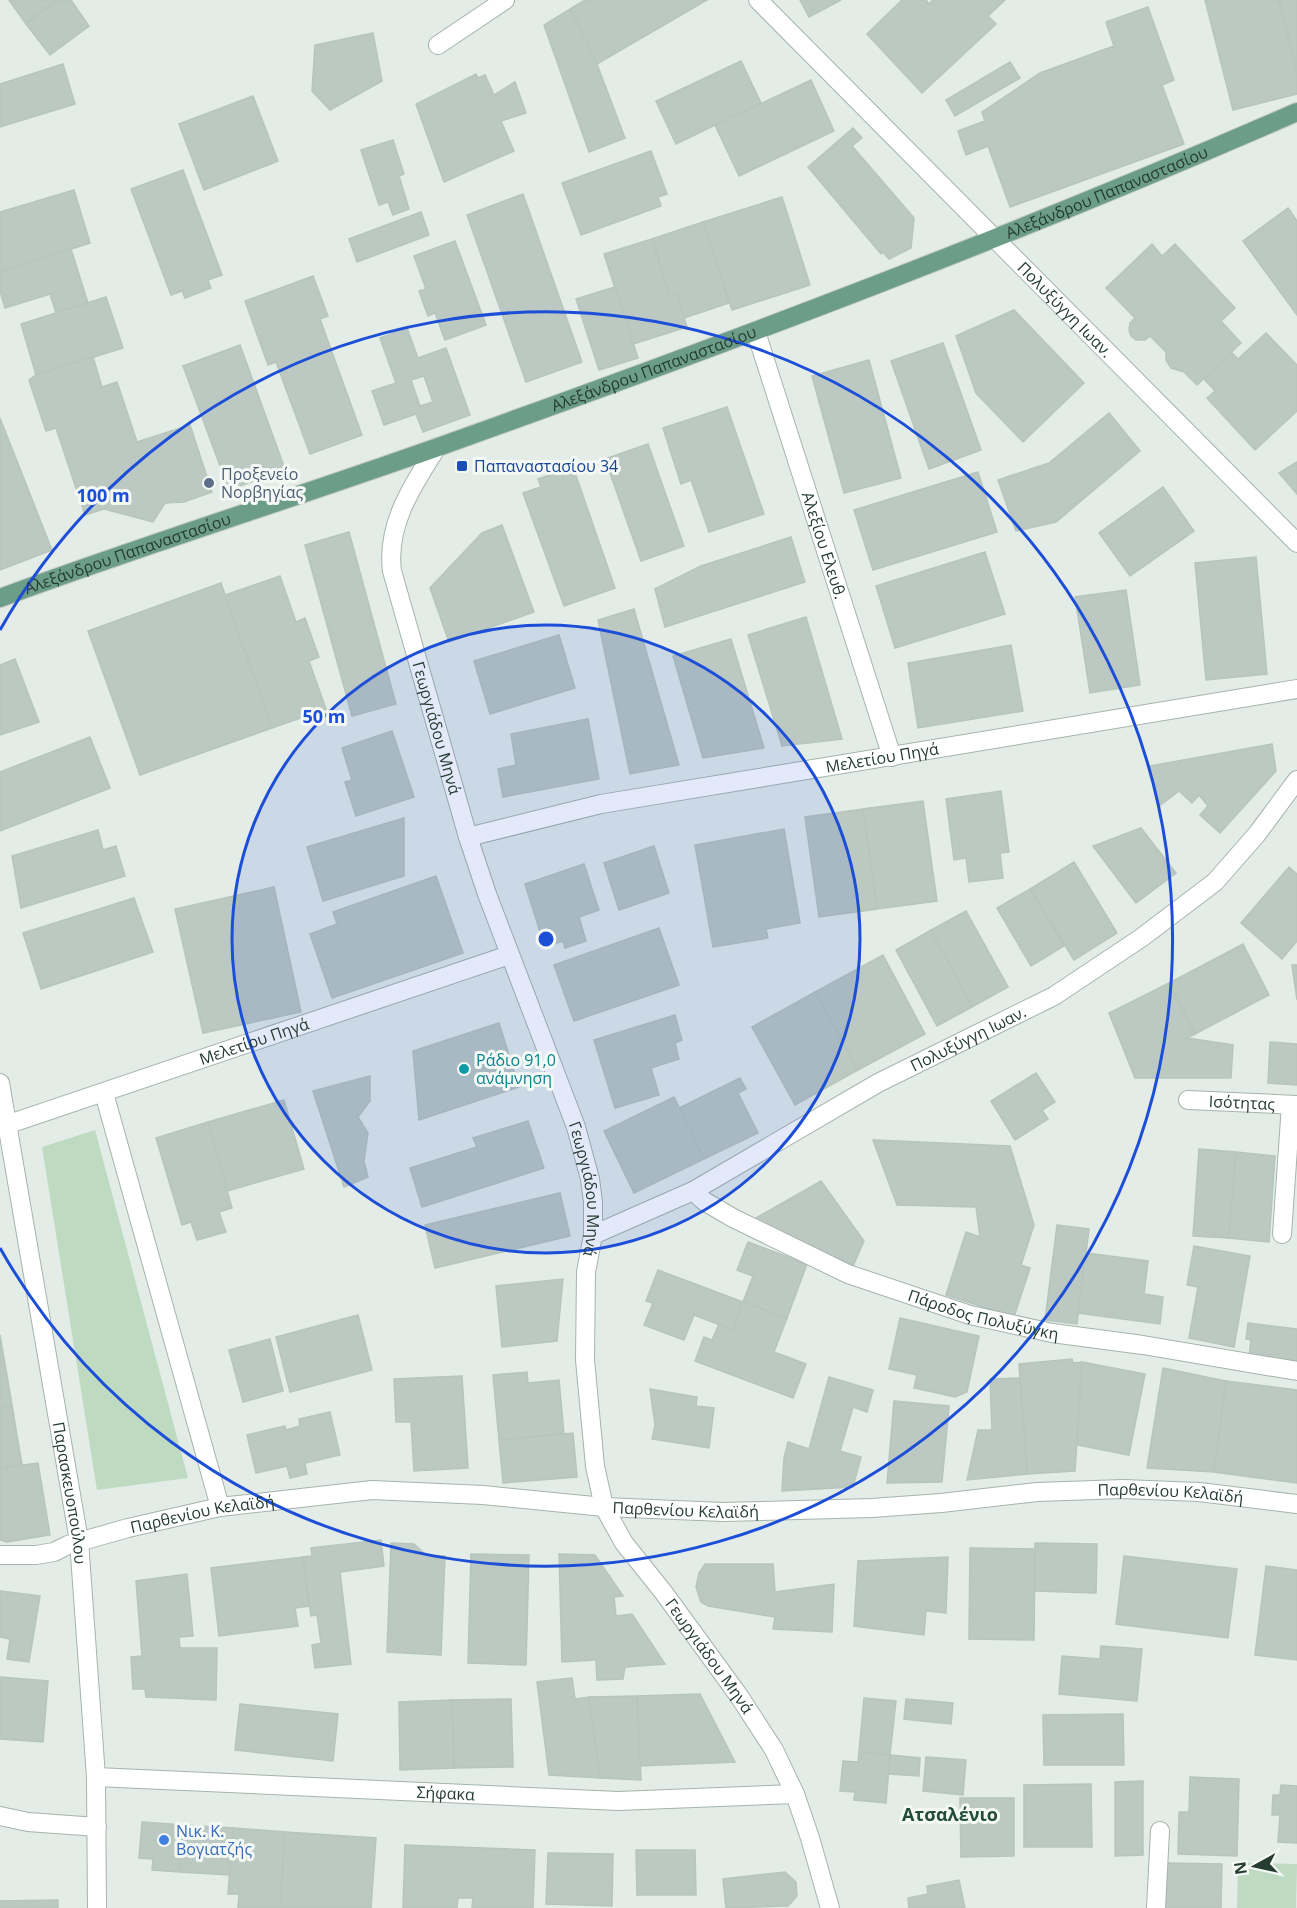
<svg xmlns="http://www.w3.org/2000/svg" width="1297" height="1908" viewBox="0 0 1297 1908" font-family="'Open Sans',sans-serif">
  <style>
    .green { fill: #bedbc2 }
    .building { fill: #bcc9c2; stroke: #b6c5bd; stroke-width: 1.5; fill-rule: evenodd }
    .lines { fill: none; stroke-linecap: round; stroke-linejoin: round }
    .minor-casing { stroke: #a6b4ad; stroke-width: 20 }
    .major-casing { stroke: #c2c8c6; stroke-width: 20 }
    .minor { stroke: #fff; stroke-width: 18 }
    .major { stroke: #6c9d89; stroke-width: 18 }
    .ring { fill: none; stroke: #1d4ed8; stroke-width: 3 }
    .transit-dot { fill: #1a4fb4; stroke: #f4f9f5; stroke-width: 2 }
    .service-dot { fill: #5c6f8a; stroke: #f4f9f5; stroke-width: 2 }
    .culture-dot { fill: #0f9aa8; stroke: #f4f9f5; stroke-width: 2 }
    .shop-dot { fill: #3f7fe0; stroke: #f4f9f5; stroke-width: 2 }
    .labels { text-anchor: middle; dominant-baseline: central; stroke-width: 6; stroke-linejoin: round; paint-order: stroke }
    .street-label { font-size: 16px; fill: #253c32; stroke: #f4f9f5 }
    .transit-label { font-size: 16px; fill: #164399; stroke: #f4f9f5; text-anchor: start }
    .service-label { font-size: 16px; fill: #4e5e75; stroke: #f4f9f5; text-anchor: start }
    .culture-label { font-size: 16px; fill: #0d838f; stroke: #f4f9f5; text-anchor: start }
    .shop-label { font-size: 16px; fill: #366cbe; stroke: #f4f9f5; text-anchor: start }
    .neighbourhood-label { font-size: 18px; font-weight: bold; fill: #224c3c; stroke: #f4f9f5 }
    .centre { fill: #1d4ed8; stroke: #f4f9f5; stroke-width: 3 }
    .ring-label { font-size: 18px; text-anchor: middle; font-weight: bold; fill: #1d4ed8; stroke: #f4f9f5; stroke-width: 6; stroke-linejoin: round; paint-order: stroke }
  </style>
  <rect width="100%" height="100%" fill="#e3ece7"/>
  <g class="green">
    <polygon points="95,1130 188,1478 97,1490 42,1147"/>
    <polygon points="1238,1863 1297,1864 1296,1908 1237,1908"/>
  </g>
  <g class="building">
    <polygon points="9,0 58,0 26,24"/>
    <polygon points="58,0 71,0 89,26 50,55 26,24"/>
    <polygon points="585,0 707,0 597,64 570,9"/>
    <polygon points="800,0 841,0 809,17"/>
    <polygon points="902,0 926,0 929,4 933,0 1005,0 988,16 996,24 922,93 867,34"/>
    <polygon points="1205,0 1279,0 1297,71 1297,94 1233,110"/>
    <polygon points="1279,0 1297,0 1297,71"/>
    <polygon points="1148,7 1174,80 1162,85 1184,144 1010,207 988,146 966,155 958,131 985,121 982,112 1040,73 1114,46 1106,22"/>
    <polygon points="570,9 597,64 625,138 589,152 544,25"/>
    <polygon points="373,33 382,81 330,110 312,91 315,45"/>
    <polygon points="741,61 761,103 676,144 656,101"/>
    <polygon points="1010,62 1020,78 955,116 946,100"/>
    <polygon points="63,64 75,104 0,127 0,84"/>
    <polygon points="476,74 478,78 485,75 494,95 515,82 526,113 501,121 514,151 444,182 416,104"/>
    <polygon points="811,80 834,131 739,176 715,125"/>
    <polygon points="253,96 278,161 204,190 179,124"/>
    <polygon points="853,128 862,138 852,146 914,218 911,248 889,259 883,252 881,254 808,167"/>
    <polygon points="393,140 404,174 399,176 409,209 393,215 388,202 379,205 361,150"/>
    <polygon points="651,151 667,194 658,197 661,206 581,235 562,183"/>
    <polygon points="183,170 222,275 208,280 211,288 185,298 182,291 171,295 131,189"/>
    <polygon points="74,190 90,243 0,272 0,212"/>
    <polygon points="523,194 582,362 526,382 467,215"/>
    <polygon points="782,197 810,285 732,310 703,222"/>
    <polygon points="1288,208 1297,221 1297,315 1243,241"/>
    <polygon points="421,212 429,235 357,262 349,239"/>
    <polygon points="703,222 729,303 684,318 677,294 670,297 652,239"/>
    <polygon points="652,239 670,297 677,294 687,327 633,344 604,254"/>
    <polygon points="455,241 486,325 445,340 435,313 428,316 419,291 426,289 414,256"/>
    <polygon points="1152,244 1162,256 1175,244 1235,308 1221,321 1241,343 1197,385 1184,372 1171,368 1166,360 1166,352 1150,336 1145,340 1136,340 1131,336 1129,330 1130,323 1135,318 1106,288"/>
    <polygon points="71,249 88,303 56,313 50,294 5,308 0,291 0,272"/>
    <polygon points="313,276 328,316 320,319 362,435 310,454 276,362 268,365 245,301"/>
    <polygon points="615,287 638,358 599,370 576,299"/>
    <polygon points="106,297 123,348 36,375 21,324"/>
    <polygon points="1014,310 1084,383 1023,442 976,393 956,336"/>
    <path d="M407,328L418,358L446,348L470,415L423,432L416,414L384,425L372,391L396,383L380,338ZM424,376L433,402L420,406L411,380Z"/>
    <polygon points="1266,333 1297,365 1297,411 1255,450 1207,398 1215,391 1204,379 1231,352 1238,359"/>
    <polygon points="943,343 981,450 929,469 891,361"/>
    <polygon points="240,345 285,469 229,490 183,366"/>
    <polygon points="93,357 102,387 117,382 137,442 190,425 212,492 184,502 165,503 153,522 104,509 85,515 56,428 46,431 29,380 36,375"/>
    <polygon points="869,360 901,478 844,493 812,376"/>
    <polygon points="727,407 764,514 709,532 691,480 681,484 663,428"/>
    <polygon points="1109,413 1140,451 1056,522 1016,531 998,480 1049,463"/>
    <polygon points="0,418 52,550 0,570"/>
    <polygon points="648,444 684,546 641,561 605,459"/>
    <polygon points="1297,462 1297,494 1279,473"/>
    <polygon points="573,467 615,588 564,606 523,493 541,487 538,479"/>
    <polygon points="978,472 997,532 873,570 854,510"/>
    <polygon points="1163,487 1194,531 1130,576 1099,533"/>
    <polygon points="502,525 534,612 449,642 430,588 482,533"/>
    <polygon points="349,532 396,704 352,716 305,545"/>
    <polygon points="791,537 805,582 665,627 655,589 701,566"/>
    <polygon points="985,552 1005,614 895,648 876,586"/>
    <polygon points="1256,557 1267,674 1206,680 1195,563"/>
    <polygon points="280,576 296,622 305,618 319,657 309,661 326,709 272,728 225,595"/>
    <polygon points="221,583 272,728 140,775 88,631"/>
    <polygon points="1126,590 1140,685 1090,693 1075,597"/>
    <polygon points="634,609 679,765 630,774 598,620"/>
    <polygon points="806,617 842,739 782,746 748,635"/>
    <polygon points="559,635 575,688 490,714 474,661"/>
    <polygon points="731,639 764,748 703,758 673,656"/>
    <polygon points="1011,645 1023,711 918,728 908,663"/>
    <polygon points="15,659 39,722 0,735 0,665"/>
    <polygon points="588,719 599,779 503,797 498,769 516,765 511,734"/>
    <polygon points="392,731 414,797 356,816 345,782 352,780 342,748"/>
    <polygon points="90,737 110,788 0,831 0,772"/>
    <polygon points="1272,744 1276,771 1220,833 1200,815 1208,806 1199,795 1192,803 1179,791 1158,807 1150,766"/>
    <polygon points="1001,791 1009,852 1000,853 1003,878 969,882 966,858 954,860 946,799"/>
    <polygon points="923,801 937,901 877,909 863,809"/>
    <polygon points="863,809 877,909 819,917 805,817"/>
    <polygon points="404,818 404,876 323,901 307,847"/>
    <polygon points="1141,828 1176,873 1136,903 1093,846"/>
    <polygon points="784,829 800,923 766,929 768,938 713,947 695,845"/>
    <polygon points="98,830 103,850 116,846 125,876 21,908 12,856"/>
    <polygon points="654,846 669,893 619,910 604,863"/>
    <polygon points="1074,862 1117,933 1074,960 1030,889"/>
    <polygon points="584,864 599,910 579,917 586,941 565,948 563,941 554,944 550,933 541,935 525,884"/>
    <polygon points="1289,867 1297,874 1297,941 1282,959 1241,923"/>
    <polygon points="436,876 463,953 332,998 310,934 337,924 333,912"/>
    <polygon points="274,887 301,1012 203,1033 175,909"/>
    <polygon points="1030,889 1064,946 1031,966 997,908"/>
    <polygon points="134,898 153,952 41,989 23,933"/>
    <polygon points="966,911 1008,987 972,1007 931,930"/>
    <polygon points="659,928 679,985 574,1021 554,965"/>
    <polygon points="931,930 972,1007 937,1026 896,950"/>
    <polygon points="1243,944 1269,995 1195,1034 1169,983"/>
    <polygon points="883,955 925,1034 858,1070 815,992"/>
    <polygon points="1292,965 1297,965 1297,1000"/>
    <polygon points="1169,983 1195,1034 1187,1038 1233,1045 1231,1078 1135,1078 1109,1013"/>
    <polygon points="815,992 858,1070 795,1105 752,1027"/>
    <polygon points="675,1015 682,1040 675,1043 679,1059 651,1068 659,1095 615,1108 594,1040"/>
    <polygon points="499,1023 519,1087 419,1120 413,1051"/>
    <polygon points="1270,1042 1297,1044 1297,1085 1268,1083"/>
    <polygon points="1036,1073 1055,1102 1042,1110 1048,1119 1015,1140 991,1101"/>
    <polygon points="370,1076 370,1101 358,1117 368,1133 364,1161 368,1177 344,1187 313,1091"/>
    <polygon points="740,1078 746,1089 738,1093 758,1133 704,1159 679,1108"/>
    <polygon points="674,1097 704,1159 634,1193 604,1131"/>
    <polygon points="284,1100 304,1169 227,1191 208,1122"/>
    <polygon points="528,1121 544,1168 422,1207 410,1168 477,1147 473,1138"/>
    <polygon points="208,1122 232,1208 219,1212 226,1232 197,1240 191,1222 182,1225 156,1138"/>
    <polygon points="873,1140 1010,1146 1034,1225 1021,1265 1030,1268 1014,1317 946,1295 966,1232 980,1237 976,1207 897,1205"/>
    <polygon points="1199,1149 1236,1152 1229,1238 1193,1236"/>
    <polygon points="1236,1152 1275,1156 1269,1242 1229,1238"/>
    <polygon points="821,1181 864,1241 853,1266 766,1229 756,1218"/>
    <polygon points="560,1193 570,1236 435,1268 425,1225"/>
    <polygon points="1057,1225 1089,1229 1077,1324 1045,1320"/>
    <polygon points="748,1242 807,1264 787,1318 743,1302 753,1276 737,1270"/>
    <polygon points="1194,1246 1250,1256 1234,1347 1189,1338 1198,1287 1187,1285"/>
    <polygon points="1086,1253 1148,1261 1144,1294 1163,1297 1160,1324 1078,1313"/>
    <polygon points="658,1270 743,1302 733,1330 694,1315 684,1340 644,1325 653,1303 646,1301"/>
    <polygon points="563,1279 557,1341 502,1347 496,1286"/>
    <polygon points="743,1302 787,1318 774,1352 806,1364 793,1398 695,1361 704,1337 712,1340 719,1324 733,1330"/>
    <polygon points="358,1315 372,1370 290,1392 276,1337"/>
    <polygon points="900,1318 979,1336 967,1392 955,1397 914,1388 917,1375 889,1369"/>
    <polygon points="1248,1323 1297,1329 1297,1364 1249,1357 1251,1340 1246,1339"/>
    <polygon points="0,1335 12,1405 0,1407"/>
    <polygon points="270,1339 283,1391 243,1402 229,1350"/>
    <polygon points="1072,1359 1073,1363 1082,1362 1075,1471 1027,1474 1019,1364"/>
    <polygon points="1082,1362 1145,1374 1129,1455 1077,1445"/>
    <polygon points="1163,1368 1226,1381 1214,1472 1147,1468"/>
    <polygon points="527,1372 528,1383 559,1380 564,1434 499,1440 493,1375"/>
    <polygon points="462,1376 468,1468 414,1471 411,1422 396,1422 394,1379"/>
    <polygon points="829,1377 873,1390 867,1412 853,1407 840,1451 861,1457 853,1487 782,1491 784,1458 788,1442 809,1449"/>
    <polygon points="1020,1378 1027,1474 967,1480 978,1430 992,1430 990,1379"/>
    <polygon points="1226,1381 1297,1390 1297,1483 1214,1472"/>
    <polygon points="650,1389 697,1397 696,1406 714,1408 709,1448 652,1439 655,1425"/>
    <polygon points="894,1401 949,1406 942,1482 887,1483"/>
    <polygon points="12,1405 22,1465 0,1468 0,1407"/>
    <polygon points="330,1412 340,1455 305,1463 307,1474 290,1478 287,1466 256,1473 247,1435 285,1426 286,1430 300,1426 299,1419"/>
    <polygon points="573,1433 577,1477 503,1483 499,1440"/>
    <polygon points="38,1463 50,1535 7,1542 0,1540 0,1468"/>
    <polygon points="381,1540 384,1566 340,1572 351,1664 315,1668 312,1645 321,1643 317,1615 311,1616 303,1557 312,1556 311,1548"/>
    <polygon points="391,1543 414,1544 426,1555 445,1556 441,1655 387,1652"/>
    <polygon points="1035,1543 1097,1544 1096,1593 1035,1591"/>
    <polygon points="970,1548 1035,1549 1034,1640 969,1639"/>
    <polygon points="471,1554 529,1555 526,1665 468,1663"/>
    <polygon points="559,1554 595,1555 623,1596 614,1597 616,1616 632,1614 665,1664 625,1667 623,1679 597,1680 596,1660 562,1662"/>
    <polygon points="1124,1556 1237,1569 1228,1638 1116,1624"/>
    <polygon points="303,1557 309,1606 295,1608 298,1626 219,1636 211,1568"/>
    <polygon points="948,1557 946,1613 926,1611 924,1635 854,1626 858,1561"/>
    <polygon points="705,1564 773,1564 775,1592 834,1584 832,1632 773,1629 775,1617 708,1606 701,1602 696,1587 699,1573"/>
    <polygon points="1266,1566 1297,1570 1297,1660 1255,1655"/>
    <polygon points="187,1574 193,1636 179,1637 180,1648 217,1648 216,1700 146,1697 145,1689 133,1689 131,1657 142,1656 136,1581"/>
    <polygon points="0,1591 40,1596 29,1662 7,1659 10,1639 0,1637"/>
    <polygon points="1101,1646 1142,1649 1137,1701 1059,1694 1062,1656 1100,1659"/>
    <polygon points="0,1677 48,1681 43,1742 0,1739"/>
    <polygon points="572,1678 575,1699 589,1697 600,1778 549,1775 537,1682"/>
    <polygon points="700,1694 735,1762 639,1766 637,1696"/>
    <polygon points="637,1696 641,1780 600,1778 589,1697"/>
    <polygon points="864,1698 896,1701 890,1755 859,1752"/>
    <polygon points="511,1699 513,1767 454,1768 452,1700"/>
    <polygon points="906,1699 953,1703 951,1724 904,1719"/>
    <polygon points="452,1700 454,1768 400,1770 399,1702"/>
    <polygon points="240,1704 338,1714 333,1761 235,1750"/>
    <polygon points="1123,1714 1124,1765 1044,1765 1043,1715"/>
    <polygon points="859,1752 890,1755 886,1803 854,1800 855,1792 840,1791 843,1761 858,1762"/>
    <polygon points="890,1755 920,1758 919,1776 889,1774"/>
    <polygon points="926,1757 966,1760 963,1795 923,1791"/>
    <polygon points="1190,1777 1239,1779 1237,1856 1178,1854 1179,1812 1189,1812"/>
    <polygon points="1143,1781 1143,1855 1115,1856 1115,1782"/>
    <polygon points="1091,1784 1092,1847 1024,1847 1024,1785"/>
    <polygon points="1281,1785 1297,1786 1297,1843 1278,1842 1280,1815 1272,1815 1273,1795 1280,1795"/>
    <polygon points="960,1798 1014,1798 1014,1856 961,1857"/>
    <polygon points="142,1822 183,1825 180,1872 152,1870 153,1859 139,1858"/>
    <polygon points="183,1825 233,1828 230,1875 180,1872"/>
    <polygon points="233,1828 285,1832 280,1908 238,1908 239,1894 228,1894"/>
    <polygon points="285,1832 376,1838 371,1908 280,1908"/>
    <polygon points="405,1845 535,1850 533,1908 472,1908 473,1898 458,1898 457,1908 403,1908"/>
    <polygon points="636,1850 695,1850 696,1895 637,1895"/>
    <polygon points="548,1853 613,1854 612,1906 546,1904"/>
    <polygon points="1166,1863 1222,1864 1221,1908 1165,1908"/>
    <polygon points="785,1872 796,1882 797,1896 788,1906 726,1908 723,1879"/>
    <polygon points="959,1880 965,1908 909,1908 908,1898 928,1894 927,1886"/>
    <polygon points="58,1900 58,1908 0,1908 0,1901"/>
  </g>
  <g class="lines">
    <g class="minor-casing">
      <g id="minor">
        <path id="s1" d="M758,0L1297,543"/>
        <polyline points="438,45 505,0"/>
        <path id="s2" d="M756,332L892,757"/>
        <path id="s3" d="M437,447C413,485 386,524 392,571L468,837L487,894L576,1127L590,1179L593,1202V1235L586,1272L585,1360L595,1466L604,1507L624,1543L664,1593L739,1696L774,1750L795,1794L810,1838L830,1908"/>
        <path id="s4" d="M468,837L601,804L1297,689"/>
        <path id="s5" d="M0,1083L79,1541L96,1777L97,1908"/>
        <polyline points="104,1093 220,1507"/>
        <path id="s6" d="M1188,1100L1297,1105"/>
        <path id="s7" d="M0,1127L509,955"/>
        <path id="s8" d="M693,1191L704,1201L733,1218L848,1274L970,1315L1052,1333L1143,1345L1297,1371"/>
        <polyline points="1282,1234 1291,1105"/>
        <path id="s9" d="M593,1235L693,1191L878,1083L1054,996L1141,938L1215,882L1257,834L1297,780"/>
        <path id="s10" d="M0,1555H36L54,1552L68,1545L128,1528L220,1507L372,1490L483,1495L604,1507L723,1512L872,1508L941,1503L1037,1492L1123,1489L1199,1492L1297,1504"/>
        <path id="s11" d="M96,1777L618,1801L795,1794"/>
        <polyline points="0,1816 28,1822 97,1827"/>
        <polyline points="1156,1908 1160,1831"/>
      </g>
    </g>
    <g class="major-casing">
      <g id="major">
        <path id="s12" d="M0,598C146,544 295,498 441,446C729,343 1016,235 1297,112"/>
      </g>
    </g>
    <use href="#minor" class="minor"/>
    <use href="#major" class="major"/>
  </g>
  <circle cx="546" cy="939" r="314" fill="#1d4ed8" fill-opacity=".12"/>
  <g class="ring">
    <circle cx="546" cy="939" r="314"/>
    <path d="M0 630A627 627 0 1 1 0 1248"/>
  </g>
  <rect class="transit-dot" x="456" y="460" width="12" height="12" rx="3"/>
  <circle class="service-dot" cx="209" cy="483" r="6"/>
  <circle class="culture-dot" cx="464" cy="1069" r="6"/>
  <circle class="shop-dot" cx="164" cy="1840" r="6"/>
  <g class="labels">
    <g class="street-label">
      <text stroke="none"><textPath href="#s12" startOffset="1179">Αλεξάνδρου Παπαναστασίου</textPath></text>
      <text stroke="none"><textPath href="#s1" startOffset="436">Πολυξύγγη Ιωαν.</textPath></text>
      <text stroke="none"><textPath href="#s12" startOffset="693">Αλεξάνδρου Παπαναστασίου</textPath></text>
      <text stroke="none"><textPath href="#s2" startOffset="224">Αλεξίου Ελευθ.</textPath></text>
      <text stroke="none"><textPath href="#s12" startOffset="135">Αλεξάνδρου Παπαναστασίου</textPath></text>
      <text stroke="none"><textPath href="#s3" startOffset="298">Γεωργιάδου Μηνά</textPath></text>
      <text stroke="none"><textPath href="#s4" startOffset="422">Μελετίου Πηγά</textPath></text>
      <text stroke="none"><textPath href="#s9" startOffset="424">Πολυξύγγη Ιωαν.</textPath></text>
      <text stroke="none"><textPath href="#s7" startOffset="268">Μελετίου Πηγά</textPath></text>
      <text stroke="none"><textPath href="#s6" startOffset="54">Ισότητας</textPath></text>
      <text stroke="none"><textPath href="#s3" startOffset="784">Γεωργιάδου Μηνά</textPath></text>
      <text stroke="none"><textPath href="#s8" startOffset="318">Πάροδος Πολυξύγκη</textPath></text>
      <text stroke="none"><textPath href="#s5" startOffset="416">Παρασκευοπούλου</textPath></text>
      <text stroke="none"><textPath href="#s10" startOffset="1180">Παρθενίου Κελαϊδή</textPath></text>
      <text stroke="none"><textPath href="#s10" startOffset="694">Παρθενίου Κελαϊδή</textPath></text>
      <text stroke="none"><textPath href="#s10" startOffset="208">Παρθενίου Κελαϊδή</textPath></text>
      <text stroke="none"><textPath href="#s3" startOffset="1288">Γεωργιάδου Μηνά</textPath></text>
      <text stroke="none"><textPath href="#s11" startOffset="350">Σήφακα</textPath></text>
    </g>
    <g class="transit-label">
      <text x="474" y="466">Παπαναστασίου 34</text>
    </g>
    <g class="service-label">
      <text x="221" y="474">Προξενείο<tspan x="221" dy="18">Νορβηγίας</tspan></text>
    </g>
    <g class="culture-label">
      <text x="476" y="1060">Ράδιο 91,0<tspan x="476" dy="18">ανάμνηση</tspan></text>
    </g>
    <g class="shop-label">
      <text x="176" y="1831">Νικ. Κ.<tspan x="176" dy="18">Βογιατζής</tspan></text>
    </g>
    <g class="neighbourhood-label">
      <text x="950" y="1814">Ατσαλένιο</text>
    </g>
  </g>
  <circle cx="546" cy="939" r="9" class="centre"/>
  <g class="ring-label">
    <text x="103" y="502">100 m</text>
    <text x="324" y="723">50 m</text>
  </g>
  <g transform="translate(1255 1866) rotate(262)" stroke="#f4f9f5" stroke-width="4.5" paint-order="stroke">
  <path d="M0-4.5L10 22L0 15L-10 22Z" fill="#253c32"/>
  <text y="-9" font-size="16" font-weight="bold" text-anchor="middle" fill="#253c32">N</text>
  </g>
</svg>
